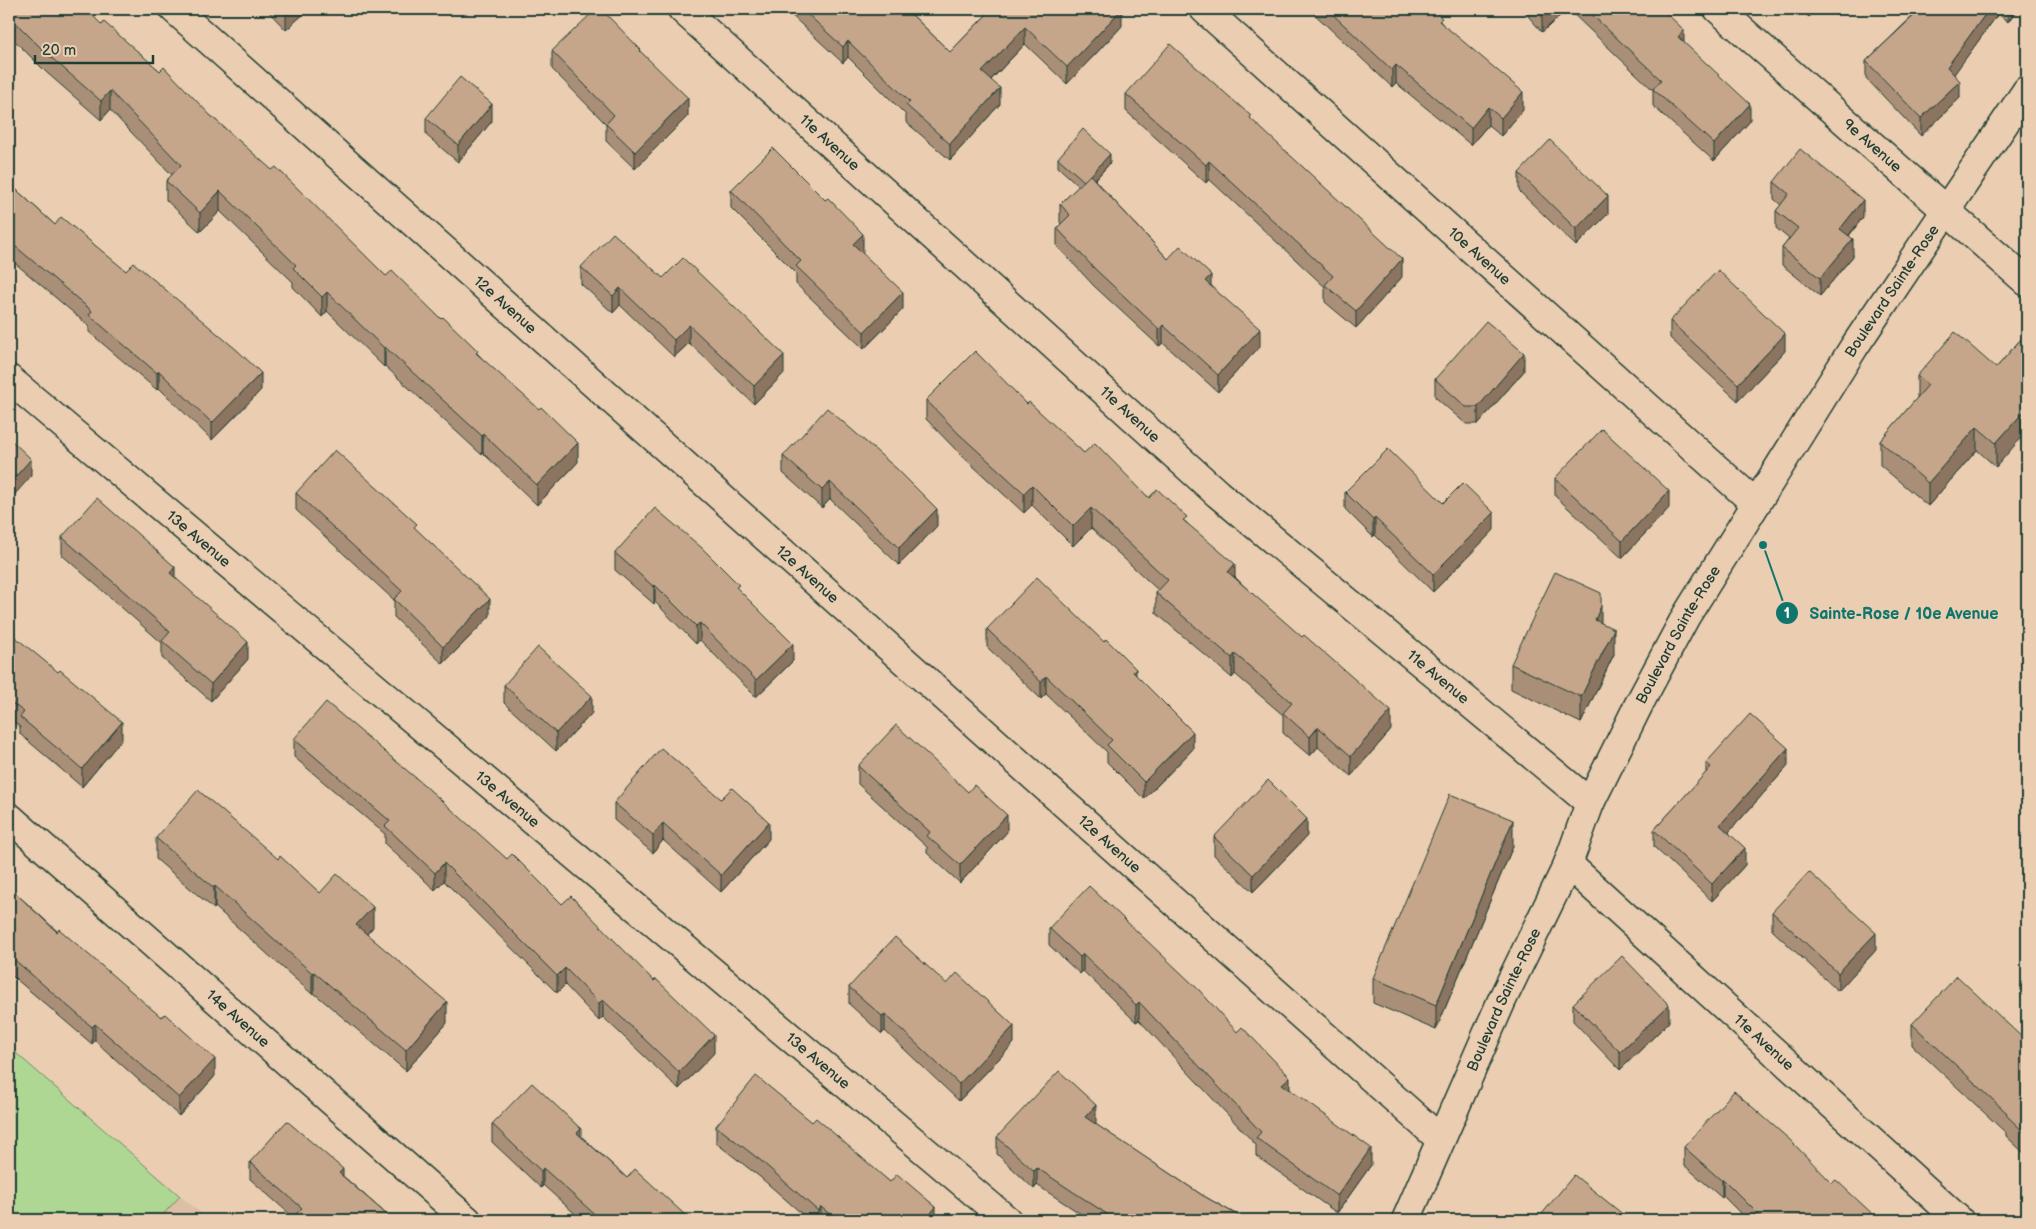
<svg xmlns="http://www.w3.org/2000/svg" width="2036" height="1229" viewBox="0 0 2036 1229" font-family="'Balsamiq Sans',sans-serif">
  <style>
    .built { fill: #dcbfa4 }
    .green { fill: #afd794; stroke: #678a64 }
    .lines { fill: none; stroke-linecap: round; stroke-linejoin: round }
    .street-casing { stroke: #1f3d34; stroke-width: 31 }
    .secondary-casing { stroke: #1f3d34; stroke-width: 31 }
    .street { stroke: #ebceb1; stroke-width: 28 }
    .secondary { stroke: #ebceb1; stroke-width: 28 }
    .wall { fill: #aa8f78; stroke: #1f3d34 }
    .shaded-wall { fill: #8b7461; stroke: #1f3d34 }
    .building { fill: #c6a68b; stroke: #1f3d34 }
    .labels { text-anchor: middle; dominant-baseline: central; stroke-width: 4; stroke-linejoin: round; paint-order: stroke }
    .street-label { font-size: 15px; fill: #1f3d34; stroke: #ebceb1 }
    .leader { fill: none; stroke: #0f766e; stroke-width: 2 }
    .callout-dot { fill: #0f766e; stroke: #ebceb1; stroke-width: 2 }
    .mark-label { font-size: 15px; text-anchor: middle; font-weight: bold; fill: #fff }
    .callout-label { font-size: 16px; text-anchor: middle; font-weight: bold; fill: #0f766e; stroke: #ebceb1; stroke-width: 4; stroke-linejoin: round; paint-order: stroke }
  </style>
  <rect width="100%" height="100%" fill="#ebceb1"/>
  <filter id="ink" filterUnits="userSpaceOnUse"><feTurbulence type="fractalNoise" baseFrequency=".02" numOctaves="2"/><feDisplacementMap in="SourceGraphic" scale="10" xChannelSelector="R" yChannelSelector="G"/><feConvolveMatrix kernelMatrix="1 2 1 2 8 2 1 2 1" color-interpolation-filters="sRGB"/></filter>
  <g filter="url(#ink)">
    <polygon class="built" points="180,1196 209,1220 158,1220"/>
    <polygon class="green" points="9,1047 180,1196 158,1220 9,1220"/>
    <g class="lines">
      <g class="street-casing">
        <g id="street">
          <path id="s1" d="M174,9L1440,1139"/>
          <path id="s2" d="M682,9L1218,494L1590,803"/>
          <path id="s3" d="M1204,9L1755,503"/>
          <path id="s4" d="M1718,9L2027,282"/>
          <path id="s5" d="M9,379L1007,1220"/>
          <path id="s6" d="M9,817L467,1220"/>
          <path id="s7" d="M1568,864L1959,1220"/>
        </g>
      </g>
      <g class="secondary-casing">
        <g id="secondary">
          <path id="s8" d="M1406,1220L1502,1000L1568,864L1590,803L1639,704L1686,616L1854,347L2027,90"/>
        </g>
      </g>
      <use href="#street" class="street"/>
      <use href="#secondary" class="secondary"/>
    </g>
    <g class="wall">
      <polygon points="9,9 102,25 160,71 210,115 386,276 478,354 578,462 537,505 483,453 482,455 385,366 384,367 327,311 322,317 293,287 293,282 220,211 200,232 166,200 166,181 172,175 110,110 101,120 46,72 9,35"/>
      <polygon points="266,9 309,9 286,30"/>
      <polygon points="788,9 906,9 950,52 992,9 1122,26 1067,84 1025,44 991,80 1000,104 950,160 906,122 906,115 848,57 843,63 788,12"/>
      <polygon points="1309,9 1432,9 1442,24 1523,110 1501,136 1488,125 1471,145 1396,83 1392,87"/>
      <polygon points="1522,9 1568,9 1542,32"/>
      <polygon points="1568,9 1662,9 1684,43 1750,121 1714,161 1653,106 1653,90"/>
      <polygon points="1799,9 1816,9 1809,17"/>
      <polygon points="1920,9 2017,9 2008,22 1998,14 1954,74 1960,98 1921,136 1866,78 1866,61"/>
      <polygon points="552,51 641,52 688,116 635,169 606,141 606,124 552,69"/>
      <polygon points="1126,94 1251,119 1402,277 1356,328 1325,302 1325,287 1209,179 1206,183 1126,111"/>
      <polygon points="426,118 492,121 458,162 426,135"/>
      <polygon points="1058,158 1110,163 1095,180 1168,259 1211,285 1260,346 1218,392 1163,343 1159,346 1094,286 1057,246 1057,228 1061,224 1060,222 1060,204 1079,186 1058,167"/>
      <polygon points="1519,173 1608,214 1576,246 1519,191"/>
      <polygon points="1774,182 1863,217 1849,236 1853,256 1820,296 1782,265 1782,248 1789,239 1776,228 1776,211 1781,205 1774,199"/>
      <polygon points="9,183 55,225 261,390 212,440 159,388 157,390 89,332 89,326 9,258"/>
      <polygon points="731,190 863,251 862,252 903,309 864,349 796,284 796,273 731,208"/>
      <polygon points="2027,199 2027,227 2023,224 2023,203"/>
      <polygon points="581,267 663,278 784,373 754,404 689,343 674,357 620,305 613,313 581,284"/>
      <polygon points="1670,321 1785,351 1738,401 1670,338"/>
      <polygon points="2027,332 1996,467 1977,450 1928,506 1880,465 1880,441 1917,398 1917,376 1996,368"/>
      <polygon points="1524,371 1478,424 1466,424 1435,397 1435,379"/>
      <polygon points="926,400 1027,404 1084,453 1187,523 1235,577 1391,730 1351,776 1318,747 1310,756 1283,733 1283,715 1235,674 1232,678 1156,613 1156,593 1158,590 1091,528 1073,546 1032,505 1024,513 959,453 926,419"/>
      <polygon points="783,456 937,526 899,565 830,499 822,508 783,473"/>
      <polygon points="1555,478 1669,508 1622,558 1555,496"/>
      <polygon points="1345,492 1443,503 1494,530 1433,592 1375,535 1373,537 1345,509"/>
      <polygon points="296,493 417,530 490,616 443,664 394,617 394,600 296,510"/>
      <polygon points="62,537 175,578 248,659 211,701 162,658 162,643 62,555"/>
      <polygon points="615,553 739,590 793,661 756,697 700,640 696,644 655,602 654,604 615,570"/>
      <polygon points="1601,623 1614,654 1581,723 1511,689 1511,664"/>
      <polygon points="987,629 1136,676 1193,749 1144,799 1107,762 1107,752 1046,694 1041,699 987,647"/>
      <polygon points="9,632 122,739 82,787 20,734 20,727 9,718"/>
      <polygon points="504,685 592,713 556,751 504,703"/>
      <polygon points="294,739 507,859 562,904 714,1053 679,1089 603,1017 599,1021 565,985 557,993 444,881 435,890 385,844 385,834 294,757"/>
      <polygon points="1706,763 1788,766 1729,832 1745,865 1712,901 1654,847 1654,830 1706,773"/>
      <polygon points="858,766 1007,832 960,883 927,853 927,847 858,784"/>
      <polygon points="614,803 769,839 721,892 663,840 653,853 614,820"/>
      <polygon points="1307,836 1253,892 1214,855 1214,837"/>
      <polygon points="156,838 278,859 320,893 373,927 367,934 447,1023 406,1071 314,993 312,994 215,907 214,909 156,859"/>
      <polygon points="1513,846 1436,1030 1373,1003 1373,978"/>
      <polygon points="9,887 215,1076 179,1116 95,1041 92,1044 9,973"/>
      <polygon points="1772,912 1876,950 1838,991 1772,930"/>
      <polygon points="1049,928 1290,1089 1371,1165 1337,1213 1256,1156 1256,1145 1139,1020 1136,1022 1083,971 1080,974 1049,945"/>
      <polygon points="947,984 1014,1043 959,1101 885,1031 882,1034 849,1004 849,987"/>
      <polygon points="1573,1004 1669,1022 1620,1070 1573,1021"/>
      <polygon points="1912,1024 2027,1042 2027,1156 2006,1136 2006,1133 1912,1045"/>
      <polygon points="812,1122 890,1182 936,1220 809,1220 760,1177 716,1143 716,1126"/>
      <polygon points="1096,1123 1095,1124 1202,1195 1246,1220 1090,1220 1037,1185 1034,1189 997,1154 997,1137"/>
      <polygon points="492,1124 581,1136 627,1178 684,1220 582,1220 543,1185 541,1188 492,1142"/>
      <polygon points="1684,1147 1832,1183 1879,1220 1747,1220 1723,1196 1722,1198 1684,1165"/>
      <polygon points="250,1162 343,1176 393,1220 292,1220 293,1217 250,1179"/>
    </g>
    <g class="shaded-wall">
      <polygon points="290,9 309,9 286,30 286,12"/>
      <polygon points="1122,9 1122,26 1067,84 1067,67"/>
      <polygon points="1549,9 1568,9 1542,32 1542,14"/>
      <polygon points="1809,9 1816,9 1809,17"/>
      <polygon points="1989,9 1998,9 1998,14 1947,84 1947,67"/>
      <polygon points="2008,9 2017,9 2008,22"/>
      <polygon points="1025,27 1025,44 982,89 982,72"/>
      <polygon points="1684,30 1684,48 1678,37"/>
      <polygon points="848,41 848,57 843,63 843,47"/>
      <polygon points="1396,65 1396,83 1392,87 1392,70"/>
      <polygon points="1960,81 1960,98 1921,136 1921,118"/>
      <polygon points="1000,88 1000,104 950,160 950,144"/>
      <polygon points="110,91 110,110 101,120 101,101"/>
      <polygon points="1523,92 1523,110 1501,136 1501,118"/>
      <polygon points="688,98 688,116 635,169 635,152"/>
      <polygon points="492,104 492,121 458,162 458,145"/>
      <polygon points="1750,104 1750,121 1714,161 1714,144"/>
      <polygon points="1488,107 1488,125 1471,145 1471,128"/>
      <polygon points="1110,154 1110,163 1084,191 1084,182"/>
      <polygon points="1209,161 1209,179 1206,183 1206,165"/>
      <polygon points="220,191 220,211 200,232 200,213"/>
      <polygon points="1608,196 1608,214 1576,246 1576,229"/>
      <polygon points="1863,200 1863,217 1840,246 1840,229"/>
      <polygon points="863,234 863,251 853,261 853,244"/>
      <polygon points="1853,239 1853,256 1820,296 1820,278"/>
      <polygon points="1402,259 1402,277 1356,328 1356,311"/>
      <polygon points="1211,275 1211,292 1205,281"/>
      <polygon points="620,288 620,305 613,313 613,296"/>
      <polygon points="327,292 327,311 322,317 322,297"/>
      <polygon points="903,292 903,309 864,349 864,332"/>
      <polygon points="689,325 689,343 674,357 674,340"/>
      <polygon points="1163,325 1163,343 1159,346 1159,329"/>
      <polygon points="1260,329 1260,346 1218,392 1218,375"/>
      <polygon points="1785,334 1785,351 1738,401 1738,384"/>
      <polygon points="385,347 385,366 384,367 384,348"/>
      <polygon points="1524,353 1524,371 1478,424 1478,407"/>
      <polygon points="784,355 784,373 754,404 754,386"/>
      <polygon points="159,371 159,388 157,390 157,373"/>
      <polygon points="261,373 261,390 212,440 212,423"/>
      <polygon points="2027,408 2027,431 1996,467 1996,443"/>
      <polygon points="1977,427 1977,450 1928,506 1928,483"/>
      <polygon points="483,434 483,453 482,455 482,436"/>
      <polygon points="578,443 578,462 537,505 537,485"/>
      <polygon points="31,459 31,476 9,501 9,484"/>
      <polygon points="830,482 830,499 822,508 822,490"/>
      <polygon points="1032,485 1032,505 1024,513 1024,493"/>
      <polygon points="1669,491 1669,508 1622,558 1622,541"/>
      <polygon points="1091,508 1091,528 1073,546 1073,526"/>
      <polygon points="937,509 937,526 899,565 899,548"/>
      <polygon points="1494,513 1494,530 1433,592 1433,574"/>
      <polygon points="1375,518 1375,535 1373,537 1373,520"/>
      <polygon points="1235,564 1235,584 1228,572"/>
      <polygon points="175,567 175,585 170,573"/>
      <polygon points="655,585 655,602 654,604 654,587"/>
      <polygon points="490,599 490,616 443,664 443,647"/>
      <polygon points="1601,606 1601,631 1595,620"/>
      <polygon points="700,623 700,640 696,644 696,626"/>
      <polygon points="1614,629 1614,654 1581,723 1581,697"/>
      <polygon points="248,642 248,659 211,701 211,684"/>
      <polygon points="793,644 793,661 756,697 756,680"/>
      <polygon points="1235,654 1235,674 1232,678 1232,658"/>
      <polygon points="1136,669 1136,686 1133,672"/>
      <polygon points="1046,676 1046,694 1041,699 1041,682"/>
      <polygon points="592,696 592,713 556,751 556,733"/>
      <polygon points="1391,711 1391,730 1351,776 1351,756"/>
      <polygon points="122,722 122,739 82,787 82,769"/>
      <polygon points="1318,727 1318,747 1310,756 1310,737"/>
      <polygon points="1193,732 1193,749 1144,799 1144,782"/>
      <polygon points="1788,748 1788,766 1720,842 1720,825"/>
      <polygon points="1007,815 1007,832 960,883 960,865"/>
      <polygon points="1307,819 1307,836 1253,892 1253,875"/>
      <polygon points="1513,820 1513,846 1436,1030 1436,1005"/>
      <polygon points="769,822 769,839 721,892 721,875"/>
      <polygon points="663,823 663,840 653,853 653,835"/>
      <polygon points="1745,848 1745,865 1712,901 1712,884"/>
      <polygon points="444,863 444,881 435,890 435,873"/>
      <polygon points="215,886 215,907 214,909 214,888"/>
      <polygon points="373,907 373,927 356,946 356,925"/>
      <polygon points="1876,933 1876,950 1838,991 1838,973"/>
      <polygon points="1083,954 1083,971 1080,974 1080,957"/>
      <polygon points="565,968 565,985 557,993 557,976"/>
      <polygon points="314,972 314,993 312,994 312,973"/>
      <polygon points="603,1000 603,1017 599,1021 599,1003"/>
      <polygon points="447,1002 447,1023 406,1071 406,1050"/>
      <polygon points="1139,1002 1139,1020 1136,1022 1136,1005"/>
      <polygon points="1669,1005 1669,1022 1620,1070 1620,1052"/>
      <polygon points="885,1014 885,1031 882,1034 882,1016"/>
      <polygon points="95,1024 95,1041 92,1044 92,1027"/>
      <polygon points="1014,1026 1014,1043 959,1101 959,1084"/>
      <polygon points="714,1035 714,1053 679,1089 679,1072"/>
      <polygon points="215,1059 215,1076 179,1116 179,1098"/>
      <polygon points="1290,1077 1290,1095 1282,1084"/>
      <polygon points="1096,1105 1096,1123 1085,1134 1085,1117"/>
      <polygon points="581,1129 581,1146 577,1133"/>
      <polygon points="1371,1148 1371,1165 1337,1213 1337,1196"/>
      <polygon points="543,1168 543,1185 541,1188 541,1171"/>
      <polygon points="1037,1168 1037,1185 1034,1189 1034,1171"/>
      <polygon points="343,1169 343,1186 339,1173"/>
      <polygon points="1723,1179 1723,1196 1722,1198 1722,1181"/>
      <polygon points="821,1207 821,1220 818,1220 818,1211"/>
      <polygon points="936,1207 936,1220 925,1220"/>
      <polygon points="684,1214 684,1220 678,1220"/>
    </g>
    <g class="building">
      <polygon points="9,9 86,9 102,25 104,22 160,71 164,67 210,115 272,170 276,167 386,276 392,271 441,319 443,317 478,351 476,353 539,409 541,407 578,443 537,485 483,434 482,436 385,347 384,348 327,292 322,297 293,268 296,265 220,191 200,213 166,181 181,165 110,91 101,101 46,53 9,16"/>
      <polygon points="282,9 290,9 286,12"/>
      <polygon points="596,9 601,9 641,50 640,51 688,98 635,152 606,124 614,115 552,51"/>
      <polygon points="802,9 906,9 950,52 992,9 1122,9 1067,67 1025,27 982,72 1000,88 950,144 906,105 910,102 848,41 843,47"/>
      <polygon points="1327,9 1432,9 1442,18 1439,21 1523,92 1501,118 1488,107 1471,128 1396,65 1392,70"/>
      <polygon points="1537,9 1549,9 1542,14"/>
      <polygon points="1586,9 1662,9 1684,30 1678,37 1750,104 1714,144 1653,89 1661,80"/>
      <polygon points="1921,9 1989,9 1947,67 1960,81 1921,118 1866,61"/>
      <polygon points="1170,44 1251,116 1250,118 1402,259 1356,311 1325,285 1333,276 1209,161 1206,165 1126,94"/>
      <polygon points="460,77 492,104 458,145 426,118"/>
      <polygon points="1083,129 1110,154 1091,175 1084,181 1058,158"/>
      <polygon points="1550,140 1608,196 1576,229 1519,173"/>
      <polygon points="773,148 825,200 828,198 863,234 853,244 903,292 864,332 796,266 801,261 731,190"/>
      <polygon points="1800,149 1863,200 1840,229 1853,239 1820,278 1782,248 1798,228 1776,211 1789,194 1774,182"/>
      <polygon points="1090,175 1168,259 1180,246 1211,275 1205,281 1260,329 1218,375 1163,325 1159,329 1094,268 1057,228 1070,215 1060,204"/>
      <polygon points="9,183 55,225 61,217 126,271 134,263 238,351 261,373 212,423 159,371 157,373 89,315 92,311 9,241"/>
      <polygon points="2027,199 2027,206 2023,203"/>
      <polygon points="613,233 663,278 683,258 784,355 754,386 689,325 674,340 620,288 613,296 581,267"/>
      <polygon points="1718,270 1785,334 1738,384 1670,321"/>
      <polygon points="1486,321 1524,353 1478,407 1466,407 1435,379"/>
      <polygon points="1955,332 1996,368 2027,332 2027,408 1996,443 1977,427 1928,483 1880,441 1928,385 1917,376"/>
      <polygon points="975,351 1027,404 1029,402 1084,453 1095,443 1149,498 1157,489 1187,517 1183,520 1235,564 1228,572 1302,637 1304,635 1391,711 1351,756 1318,727 1310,737 1283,713 1292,703 1235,654 1232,658 1156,593 1168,580 1091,508 1073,526 1032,485 1024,493 959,434 926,400"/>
      <polygon points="827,408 897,469 937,509 899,548 830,482 822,490 783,456"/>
      <polygon points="1602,429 1669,491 1622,541 1555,478"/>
      <polygon points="9,438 31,459 9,484"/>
      <polygon points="1388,449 1443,503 1463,483 1494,513 1433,574 1375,518 1373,520 1345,492"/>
      <polygon points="335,450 417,524 414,527 490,599 443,647 394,599 402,591 296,493"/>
      <polygon points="97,498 175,567 170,573 248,642 211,684 162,641 170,632 62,537"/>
      <polygon points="655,508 702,548 739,585 736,587 793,644 756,680 700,623 696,626 655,585 654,587 615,553"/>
      <polygon points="1555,572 1601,593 1601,606 1595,620 1614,629 1581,697 1511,664"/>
      <polygon points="1037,577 1104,642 1106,639 1136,669 1133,672 1193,732 1144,782 1107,745 1112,740 1046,676 1041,682 987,629"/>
      <polygon points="9,632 58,672 60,670 122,722 82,769 20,717 24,712 9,701"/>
      <polygon points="538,647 592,696 556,733 504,685"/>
      <polygon points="326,702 423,784 507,859 512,854 562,904 571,896 654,981 656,979 714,1035 679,1072 603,1000 599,1003 565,968 557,976 444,863 435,873 385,826 390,821 294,739"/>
      <polygon points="1750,714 1788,748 1720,825 1745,848 1712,884 1654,830 1711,767 1706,763"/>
      <polygon points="896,725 968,792 974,785 1007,815 960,865 927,836 930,832 858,766"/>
      <polygon points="661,748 721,799 732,788 769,822 721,875 663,823 653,835 614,803"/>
      <polygon points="1268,780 1307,819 1253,875 1214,837"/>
      <polygon points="198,790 278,859 280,856 320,893 337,874 373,907 356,925 447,1002 406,1050 314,972 312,973 215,886 214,888 156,838"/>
      <polygon points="1450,794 1513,820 1436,1005 1373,978"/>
      <polygon points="1809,872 1876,933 1838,973 1772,912"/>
      <polygon points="1089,886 1199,990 1237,1032 1242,1027 1290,1077 1282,1084 1371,1148 1337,1196 1256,1138 1261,1132 1139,1002 1136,1005 1083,954 1080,957 1049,928"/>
      <polygon points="9,887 57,932 59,929 161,1017 165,1014 215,1059 179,1098 95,1024 92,1027 9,955"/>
      <polygon points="895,937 947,984 957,973 1014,1026 959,1084 885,1014 882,1016 849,987"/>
      <polygon points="1622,956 1669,1005 1620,1052 1573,1004"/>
      <polygon points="1957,976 2027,1042 2027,1135 2006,1115 2007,1113 1912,1024"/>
      <polygon points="1059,1071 1096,1105 1085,1117 1202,1195 1246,1220 1116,1220 1037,1168 1034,1171 997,1137"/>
      <polygon points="756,1076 812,1122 816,1118 890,1182 897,1174 936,1207 925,1220 837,1220 821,1207 818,1211 760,1160 716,1126"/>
      <polygon points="532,1083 581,1129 577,1133 627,1178 635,1169 684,1214 678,1220 601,1220 543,1168 541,1171 492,1124"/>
      <polygon points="1734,1091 1790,1140 1832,1183 1836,1180 1879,1220 1764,1220 1723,1179 1722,1181 1684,1147"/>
      <polygon points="287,1121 343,1169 339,1173 393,1220 295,1220 292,1218 302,1208 250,1162"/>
      <polygon points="1574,1175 1630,1220 1537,1220"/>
    </g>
  </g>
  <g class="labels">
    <g class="street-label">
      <text stroke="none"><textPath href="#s2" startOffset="199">11e Avenue</textPath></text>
      <text stroke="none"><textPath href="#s4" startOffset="206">9e Avenue</textPath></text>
      <text stroke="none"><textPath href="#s3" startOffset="370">10e Avenue</textPath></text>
      <text stroke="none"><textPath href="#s8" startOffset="1051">Boulevard Sainte-Rose</textPath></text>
      <text stroke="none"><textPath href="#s1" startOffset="444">12e Avenue</textPath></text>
      <text stroke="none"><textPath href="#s2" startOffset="604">11e Avenue</textPath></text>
      <text stroke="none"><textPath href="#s5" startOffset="248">13e Avenue</textPath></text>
      <text stroke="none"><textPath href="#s1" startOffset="849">12e Avenue</textPath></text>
      <text stroke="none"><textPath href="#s8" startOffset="646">Boulevard Sainte-Rose</textPath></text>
      <text stroke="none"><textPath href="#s2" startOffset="1009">11e Avenue</textPath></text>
      <text stroke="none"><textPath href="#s5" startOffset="652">13e Avenue</textPath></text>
      <text stroke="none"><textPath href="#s1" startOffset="1254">12e Avenue</textPath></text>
      <text stroke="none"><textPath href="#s8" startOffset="241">Boulevard Sainte-Rose</textPath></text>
      <text stroke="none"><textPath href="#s6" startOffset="305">14e Avenue</textPath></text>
      <text stroke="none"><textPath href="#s7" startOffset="265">11e Avenue</textPath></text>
      <text stroke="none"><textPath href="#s5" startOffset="1058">13e Avenue</textPath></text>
    </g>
  </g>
  <path class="leader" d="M1763 545L1787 613"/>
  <g class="callout-dot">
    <circle cx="1763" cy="545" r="5"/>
    <circle cx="1787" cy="613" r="12"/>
  </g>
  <g class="mark-label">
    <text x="1787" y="618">1</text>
  </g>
  <g class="callout-label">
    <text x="1904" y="619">Sainte-Rose / 10e Avenue</text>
  </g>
  <rect width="2036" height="1229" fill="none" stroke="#ebceb1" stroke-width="30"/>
  <rect x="15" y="15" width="2006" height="1199" fill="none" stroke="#1f3d34" stroke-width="2" filter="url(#ink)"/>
  <path d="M35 55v8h118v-8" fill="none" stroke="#1f3d34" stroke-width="2.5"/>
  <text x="42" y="55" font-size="15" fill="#1f3d34" stroke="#ebceb1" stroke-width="4" paint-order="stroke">20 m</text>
</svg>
